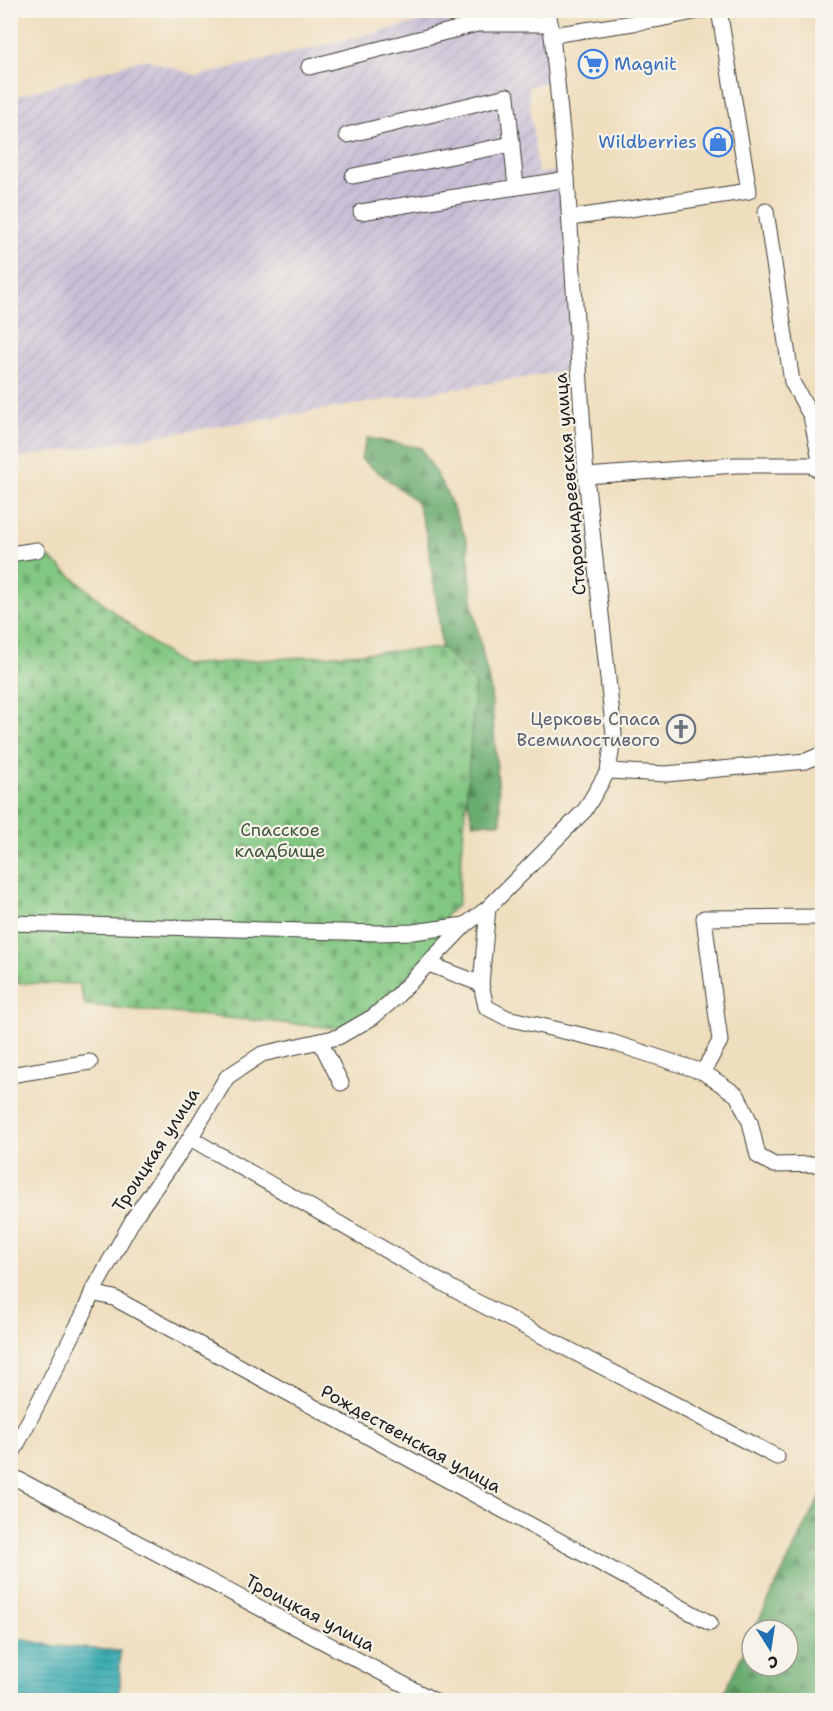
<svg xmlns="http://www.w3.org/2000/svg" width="833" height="1711" viewBox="0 0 833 1711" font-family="'Shantell Sans',sans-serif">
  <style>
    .industrial { fill: url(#industrial-furrows) }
    .forest { fill: url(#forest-firs); stroke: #426446; stroke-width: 1.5 }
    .cemetery { fill: url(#cemetery-stones); stroke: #4f724f; stroke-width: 1.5 }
    .water { fill: url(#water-rules); stroke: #2a6467; stroke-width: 1.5 }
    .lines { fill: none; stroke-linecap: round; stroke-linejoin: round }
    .minor-casing { stroke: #3c3934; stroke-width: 17 }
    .minor { stroke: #fff; stroke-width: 15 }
    .labels { text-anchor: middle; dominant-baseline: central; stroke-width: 4.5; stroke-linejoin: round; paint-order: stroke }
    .shop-label { font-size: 18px; fill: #366cbe; stroke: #f7f3e8; text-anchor: start }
    .street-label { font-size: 18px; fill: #1c1c1c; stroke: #f7f3e8 }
    .worship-label { font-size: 18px; fill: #5b616d; stroke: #f7f3e8; text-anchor: end }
    .park-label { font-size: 18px; fill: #405840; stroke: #f7f3e8 }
  </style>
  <defs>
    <pattern id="industrial-furrows" width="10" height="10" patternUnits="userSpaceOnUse" patternTransform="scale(1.5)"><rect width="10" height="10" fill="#c9bfd7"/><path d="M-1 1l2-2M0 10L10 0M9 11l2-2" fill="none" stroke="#aca4b8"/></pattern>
    <pattern id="forest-firs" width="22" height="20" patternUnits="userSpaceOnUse" patternTransform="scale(1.5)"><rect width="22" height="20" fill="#69ac70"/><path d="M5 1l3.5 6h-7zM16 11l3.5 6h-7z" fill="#568b5b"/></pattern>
    <pattern id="cemetery-stones" width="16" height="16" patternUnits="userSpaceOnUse" patternTransform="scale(1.5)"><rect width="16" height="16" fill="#82c782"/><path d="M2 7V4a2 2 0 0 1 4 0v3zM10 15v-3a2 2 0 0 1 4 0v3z" fill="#70aa70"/></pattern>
    <pattern id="water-rules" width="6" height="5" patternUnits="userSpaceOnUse" patternTransform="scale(1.5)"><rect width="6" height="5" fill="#39acb2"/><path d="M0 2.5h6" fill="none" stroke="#2f8b90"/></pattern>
  </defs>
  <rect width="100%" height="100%" fill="#f7f3e8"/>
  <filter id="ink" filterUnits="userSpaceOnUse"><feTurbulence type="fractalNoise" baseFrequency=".0167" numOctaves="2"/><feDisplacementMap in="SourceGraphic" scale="12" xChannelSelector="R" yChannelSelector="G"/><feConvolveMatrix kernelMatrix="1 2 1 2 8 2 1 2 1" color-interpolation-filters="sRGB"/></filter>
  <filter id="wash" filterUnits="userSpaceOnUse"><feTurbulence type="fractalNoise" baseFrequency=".008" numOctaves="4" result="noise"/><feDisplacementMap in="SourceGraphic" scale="24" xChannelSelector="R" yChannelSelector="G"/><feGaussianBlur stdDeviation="1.35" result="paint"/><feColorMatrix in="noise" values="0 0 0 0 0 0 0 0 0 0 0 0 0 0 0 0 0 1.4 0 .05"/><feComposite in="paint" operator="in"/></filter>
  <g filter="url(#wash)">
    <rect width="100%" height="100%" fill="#efdebd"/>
    <g class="industrial">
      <polygon points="540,11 550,81 528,87 538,174 559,171 579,369 11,459 11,98 145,59 198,76 461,12"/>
      <polygon points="11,1541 20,1546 11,1571"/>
    </g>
    <g class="forest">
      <polygon points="367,438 421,448 446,491 467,541 473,607 491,692 501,823 473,823 447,718 439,619 427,536 417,502 361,459"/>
      <polygon points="822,1495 822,1700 720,1700 752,1635 752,1666 788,1666 788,1630 754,1630 807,1522"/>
    </g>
    <polygon class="cemetery" points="46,555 144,637 182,665 443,648 475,684 458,905 446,915 444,936 395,993 338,1028 85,1005 79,984 11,983 11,562"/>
    <polygon class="water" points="10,1637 56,1646 120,1651 120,1687 116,1700 11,1700"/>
  </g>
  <g filter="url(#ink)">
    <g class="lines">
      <g class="minor-casing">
        <g id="minor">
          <polyline points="552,35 660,19 703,10"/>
          <polyline points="309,67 477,24 550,24"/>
          <polyline points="347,135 507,96 516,187"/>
          <polyline points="353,176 512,144"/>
          <polyline points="766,211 792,382 811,416 822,470"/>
          <polyline points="361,212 567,179"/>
          <polyline points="570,218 749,191 719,10"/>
          <polyline points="586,476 736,465 811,465 822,472"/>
          <polyline points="10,554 37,550"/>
          <polyline points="608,771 666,774 806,761 822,754"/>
          <polyline points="488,908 481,984 486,1007 507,1018 611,1042 703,1072 737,1095 750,1122 758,1156 774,1165 822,1164"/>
          <polyline points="10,923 379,933 413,932 465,925"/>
          <polyline points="429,964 481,984"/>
          <polyline points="320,1041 341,1083"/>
          <polyline points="703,1072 720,1041 704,918 822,917"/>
          <polyline points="10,1075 90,1062"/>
          <polyline points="190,1138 469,1298 777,1457"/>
          <polyline points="92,1293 114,1298 710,1623"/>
          <polyline points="10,1458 84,1313 92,1293 135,1216 190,1138 227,1077 262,1054 338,1037 373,1017 395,998 465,925 488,908 585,810 608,771 614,734 586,476 567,179 552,35 548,10"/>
          <polyline points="10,1475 433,1700"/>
        </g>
      </g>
      <use href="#minor" class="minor"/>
    </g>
  </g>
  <defs>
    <g id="supermarket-ring" transform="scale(1.5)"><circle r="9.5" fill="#f7f3e8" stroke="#3f7fe0" stroke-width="1.5"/><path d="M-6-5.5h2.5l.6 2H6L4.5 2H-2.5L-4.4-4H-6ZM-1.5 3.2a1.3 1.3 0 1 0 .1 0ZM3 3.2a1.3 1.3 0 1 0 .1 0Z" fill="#3f7fe0"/></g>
    <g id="shop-ring" transform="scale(1.5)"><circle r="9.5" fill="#f7f3e8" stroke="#3f7fe0" stroke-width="1.5"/><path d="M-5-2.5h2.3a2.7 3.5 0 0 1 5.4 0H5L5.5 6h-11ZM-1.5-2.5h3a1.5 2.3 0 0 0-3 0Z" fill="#3f7fe0"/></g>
    <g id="church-ring" transform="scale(1.5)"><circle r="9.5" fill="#f7f3e8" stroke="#6b7280" stroke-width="1.5"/><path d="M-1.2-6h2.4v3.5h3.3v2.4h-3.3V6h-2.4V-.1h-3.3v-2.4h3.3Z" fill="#6b7280"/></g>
  </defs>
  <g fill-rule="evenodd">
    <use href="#supermarket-ring" x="593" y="64"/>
    <use href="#shop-ring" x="718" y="142"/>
    <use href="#church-ring" x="681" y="729"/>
  </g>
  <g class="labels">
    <g class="shop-label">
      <text x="614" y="64">Magnit</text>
      <text x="697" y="142" text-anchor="end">Wildberries</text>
    </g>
    <g class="street-label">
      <text transform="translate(570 484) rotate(-95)">Староандреевская улица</text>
      <text transform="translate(156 1150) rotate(-57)">Троицкая улица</text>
      <text transform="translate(411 1439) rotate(29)">Рождественская улица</text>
      <text transform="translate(310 1613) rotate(28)">Троицкая улица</text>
    </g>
    <g class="worship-label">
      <text x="660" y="719">Церковь Спаса<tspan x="660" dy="21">Всемилостивого</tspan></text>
    </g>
    <g class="park-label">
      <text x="280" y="830">Спасское<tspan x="280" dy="21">кладбище</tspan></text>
    </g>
  </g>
  <rect width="833" height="1711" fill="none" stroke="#f7f3e8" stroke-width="36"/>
  <g transform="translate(770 1648) rotate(168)"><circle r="28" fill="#f7f3e8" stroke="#9f9d96" stroke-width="1.5"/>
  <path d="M0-4.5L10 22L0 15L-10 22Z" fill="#1f6fb2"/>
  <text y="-9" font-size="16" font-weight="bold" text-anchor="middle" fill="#1c1c1c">С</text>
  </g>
</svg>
